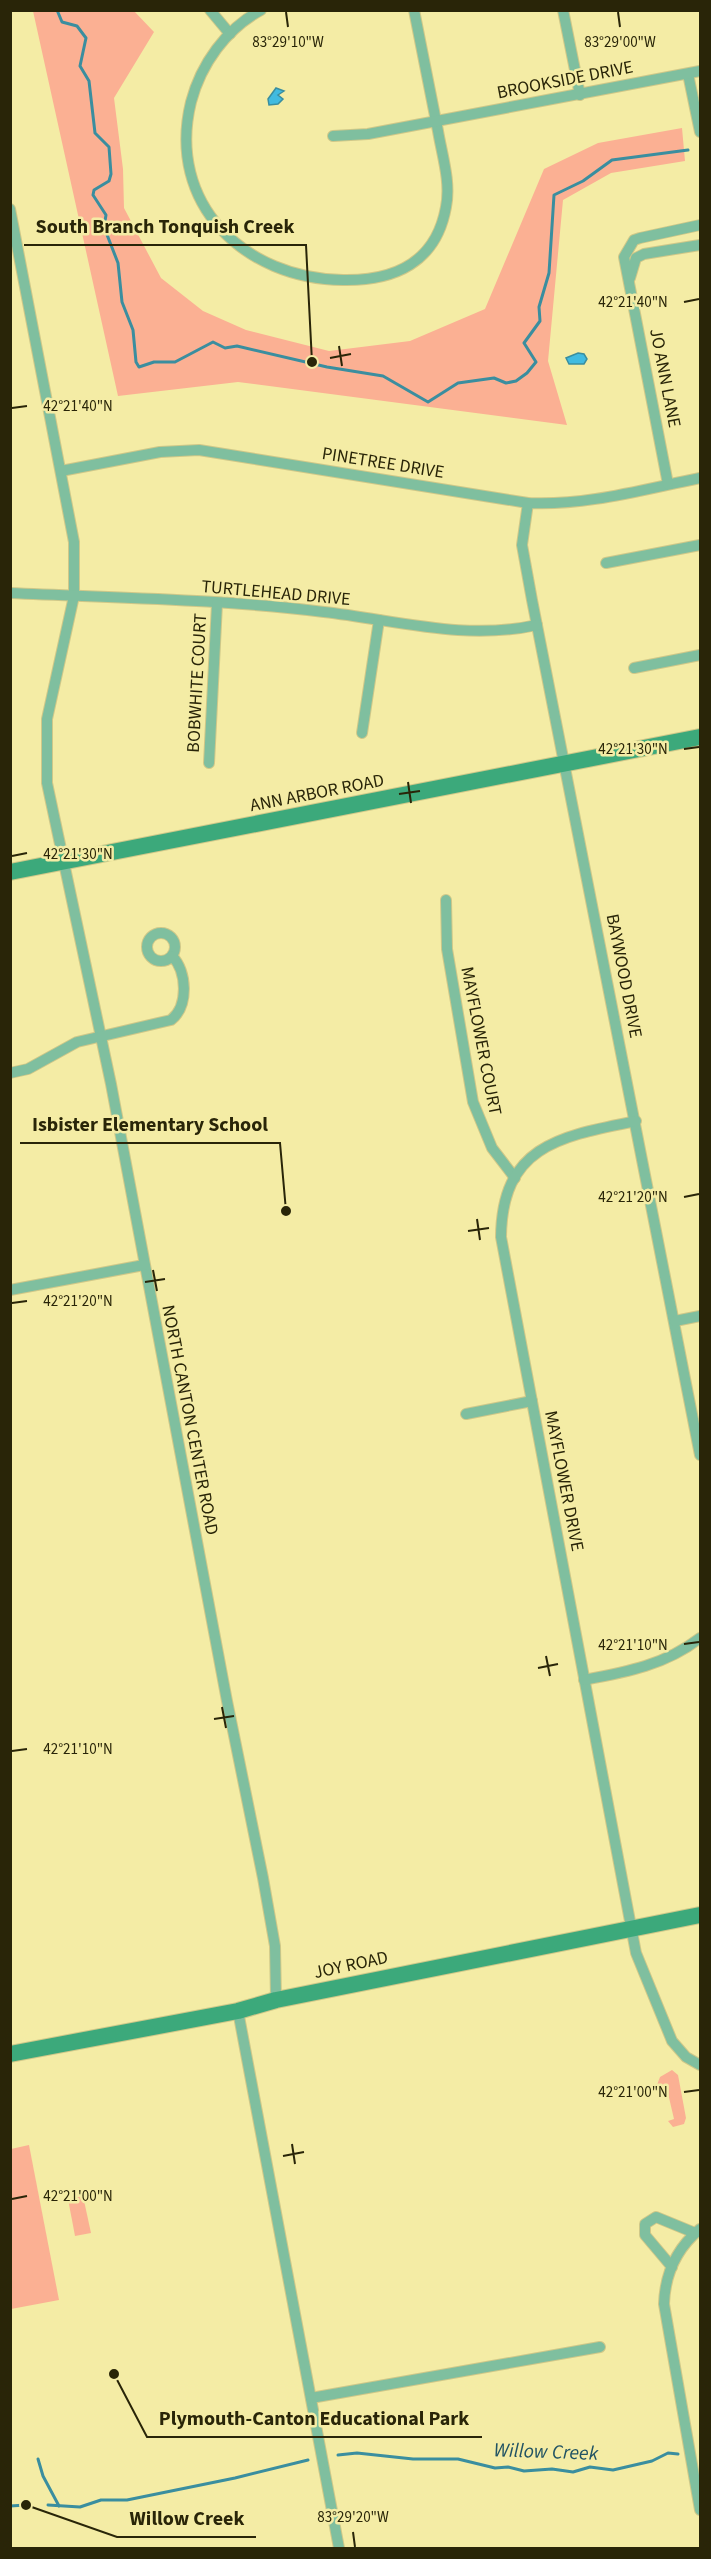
<svg xmlns="http://www.w3.org/2000/svg" width="711" height="2559" viewBox="0 0 711 2559" font-family="'Source Sans 3',sans-serif">
  <style>
    .green { fill: #fbb093 }
    .water { fill: #41bbe0; stroke: #3a8e9f; stroke-width: 1.5 }
    .lines { fill: none; stroke-linecap: round; stroke-linejoin: round }
    .stream { stroke: #3a8e9f; stroke-width: 3 }
    .street-casing { stroke: #cfc889; stroke-width: 12 }
    .secondary-casing { stroke: #cfc889; stroke-width: 18 }
    .street { stroke: #7fbf9f; stroke-width: 10 }
    .secondary { stroke: #3ca97b; stroke-width: 16 }
    .ticks { fill: none; stroke: #292508; stroke-width: 2 }
    .labels { text-anchor: middle; dominant-baseline: central; stroke-width: 5; stroke-linejoin: round; paint-order: stroke }
    .street-label { font-size: 18px; fill: #292508; stroke: #f4eca5 }
    .water-label { font-size: 20px; font-style: italic; fill: #215363; stroke: #f4eca5 }
    .ticks-label { font-size: 15px; text-anchor: middle; fill: #292508; stroke: #f4eca5; stroke-width: 5; stroke-linejoin: round; paint-order: stroke }
    .leader { fill: none; stroke: #292508; stroke-width: 2 }
    .callout-dot { fill: #292508; stroke: #f4eca5; stroke-width: 2 }
    .callout-label { font-size: 20px; text-anchor: middle; font-weight: bold; fill: #292508; stroke: #f4eca5; stroke-width: 5; stroke-linejoin: round; paint-order: stroke }
  </style>
  <rect width="100%" height="100%" fill="#f4eca5"/>
  <g class="green">
    <polygon points="33,11 134,11 154,32 114,98 123,169 124,208 161,278 203,311 246,330 329,351 410,341 485,309 544,169 598,143 682,128 685,161 611,173 563,200 548,361 567,425 238,382 118,396"/>
    <polygon points="672,2070 678,2075 686,2118 684,2124 673,2127 668,2121 674,2119 667,2089 660,2090 657,2085 660,2077"/>
    <polygon points="29,2145 59,2300 11,2309 11,2149"/>
    <polygon points="83,2196 91,2233 75,2236 68,2199"/>
  </g>
  <g class="water">
    <polygon points="276,88 284,91 278,95 283,99 278,104 269,105 268,99"/>
    <polygon points="578,353 584,354 587,359 584,364 569,364 566,358"/>
  </g>
  <g class="lines">
    <g class="stream">
      <polyline points="57,10 62,22 77,26 86,38 80,66 89,81 95,133 109,147 111,174 109,181 94,190 93,195 106,215 104,227 118,263 122,302 133,330 136,362 139,367 154,362 175,362 213,342 225,348 237,346 327,367 383,376 428,402 458,383 494,378 506,383 516,381 527,373 536,362 524,343 540,321 539,307 549,273 554,195 583,181 612,160 688,150"/>
      <polyline points="338,2455 357,2453 413,2459 458,2459 495,2468 508,2467 524,2471 552,2469 573,2472 590,2467 613,2470 652,2461 668,2453 678,2454"/>
      <polyline points="38,2459 43,2476 59,2506"/>
      <polyline points="48,2505 80,2507 101,2500 127,2500 235,2478 308,2460"/>
      <polyline points="10,2506 26,2505"/>
    </g>
    <g class="street-casing">
      <g id="street">
        <polyline points="210,10 230,34"/>
        <path d="M261,10C226,29 201,64 191,102C166,204 245,279 343,280C394,281 436,263 446,207C451,182 442,155 438,131C430,91 422,51 414,10"/>
        <polyline points="563,10 580,95"/>
        <polyline points="688,74 700,132"/>
        <polyline points="333,136 368,134 700,71"/>
        <polyline points="10,209 74,542 74,596 47,719 47,783 111,1084 227,1701 263,1878 275,1946 276,2000"/>
        <polyline points="630,278 636,258 644,254 700,245"/>
        <path d="M61,471L160,452L199,450L528,503C586,506 644,489 700,478"/>
        <polyline points="668,484 624,257 634,240 640,238 700,225"/>
        <polyline points="528,503 522,545 532,600 700,1455"/>
        <polyline points="606,563 700,545"/>
        <path d="M10,593C115,598 221,599 324,612C396,620 464,641 537,625"/>
        <polyline points="634,668 700,655"/>
        <polyline points="362,733 379,620"/>
        <polyline points="209,763 217,604"/>
        <polyline points="446,900 447,949 473,1102 492,1148 515,1178"/>
        <circle cx="161" cy="947" r="14"/>
        <path d="M10,1073L28,1069L77,1042L171,1020C189,1006 187,971 172,956"/>
        <path d="M636,1121C561,1136 502,1145 501,1237L636,1953L672,2041L686,2057L700,2065"/>
        <polyline points="10,1290 144,1265"/>
        <polyline points="675,1321 700,1316"/>
        <polyline points="466,1414 532,1401"/>
        <path d="M584,1680C627,1672 665,1665 700,1638"/>
        <polyline points="238,2011 339,2548"/>
        <path d="M700,2229C677,2248 665,2274 664,2304L700,2510"/>
        <polyline points="672,2267 645,2235 645,2224 656,2217 695,2233"/>
        <polyline points="311,2398 600,2347"/>
      </g>
    </g>
    <g class="secondary-casing">
      <g id="secondary">
        <polyline points="10,872 700,737"/>
        <polyline points="10,2054 238,2011 276,2000 700,1915"/>
      </g>
    </g>
    <use href="#street" class="street"/>
    <use href="#secondary" class="secondary"/>
  </g>
  <path class="ticks" d="M286,12L288,27M618,12L620,27M684,302L699,299M339,346L342,366M330,358L351,354M12,408L27,406M684,749L699,747M408,782L411,803M399,794L420,791M12,856L27,853M684,1197L699,1194M477,1219L480,1240M468,1231L489,1228M153,1270L157,1291M145,1282L165,1279M12,1303L27,1301M684,1644L699,1642M546,1656L550,1676M538,1668L558,1664M222,1707L226,1728M214,1719L234,1716M12,1751L27,1749M684,2092L699,2090M292,2144L295,2164M283,2156L304,2152M12,2199L27,2196M353,2532L355,2547"/>
  <g class="labels">
    <g class="street-label">
      <text transform="translate(565 80) rotate(-11)">BROOKSIDE DRIVE</text>
      <text transform="translate(665 378) rotate(79)">JO ANN LANE</text>
      <text transform="translate(383 463) rotate(9)">PINETREE DRIVE</text>
      <text transform="translate(276 593) rotate(5)">TURTLEHEAD DRIVE</text>
      <text transform="translate(197 683) rotate(-87)">BOBWHITE COURT</text>
      <text transform="translate(317 793) rotate(-11)">ANN ARBOR ROAD</text>
      <text transform="translate(624 976) rotate(79)">BAYWOOD DRIVE</text>
      <text transform="translate(481 1041) rotate(79)">MAYFLOWER COURT</text>
      <text transform="translate(190 1420) rotate(79)">NORTH CANTON CENTER ROAD</text>
      <text transform="translate(564 1481) rotate(79)">MAYFLOWER DRIVE</text>
      <text transform="translate(351 1965) rotate(-12)">JOY ROAD</text>
    </g>
    <g class="water-label">
      <text transform="translate(546 2452) rotate(2)">Willow Creek</text>
    </g>
  </g>
  <g class="ticks-label">
    <text x="288" y="47">83°29'10"W</text>
    <text x="620" y="47">83°29'00"W</text>
    <text x="633" y="307">42°21'40"N</text>
    <text x="78" y="411">42°21'40"N</text>
    <text x="633" y="754">42°21'30"N</text>
    <text x="78" y="859">42°21'30"N</text>
    <text x="633" y="1202">42°21'20"N</text>
    <text x="78" y="1306">42°21'20"N</text>
    <text x="633" y="1650">42°21'10"N</text>
    <text x="78" y="1754">42°21'10"N</text>
    <text x="633" y="2097">42°21'00"N</text>
    <text x="78" y="2201">42°21'00"N</text>
    <text x="353" y="2522">83°29'20"W</text>
  </g>
  <path class="leader" d="M312 362L306 245H24M286 1211L280 1143H20M114 2374L147 2437H482M26 2505L117 2537H256"/>
  <g class="callout-dot">
    <circle cx="312" cy="362" r="6"/>
    <circle cx="286" cy="1211" r="6"/>
    <circle cx="114" cy="2374" r="6"/>
    <circle cx="26" cy="2505" r="6"/>
  </g>
  <g class="callout-label">
    <text x="165" y="233">South Branch Tonquish Creek</text>
    <text x="150" y="1131">Isbister Elementary School</text>
    <text x="314" y="2425">Plymouth-Canton Educational Park</text>
    <text x="187" y="2525">Willow Creek</text>
  </g>
  <rect width="711" height="2559" fill="none" stroke="#292508" stroke-width="24"/>
</svg>
